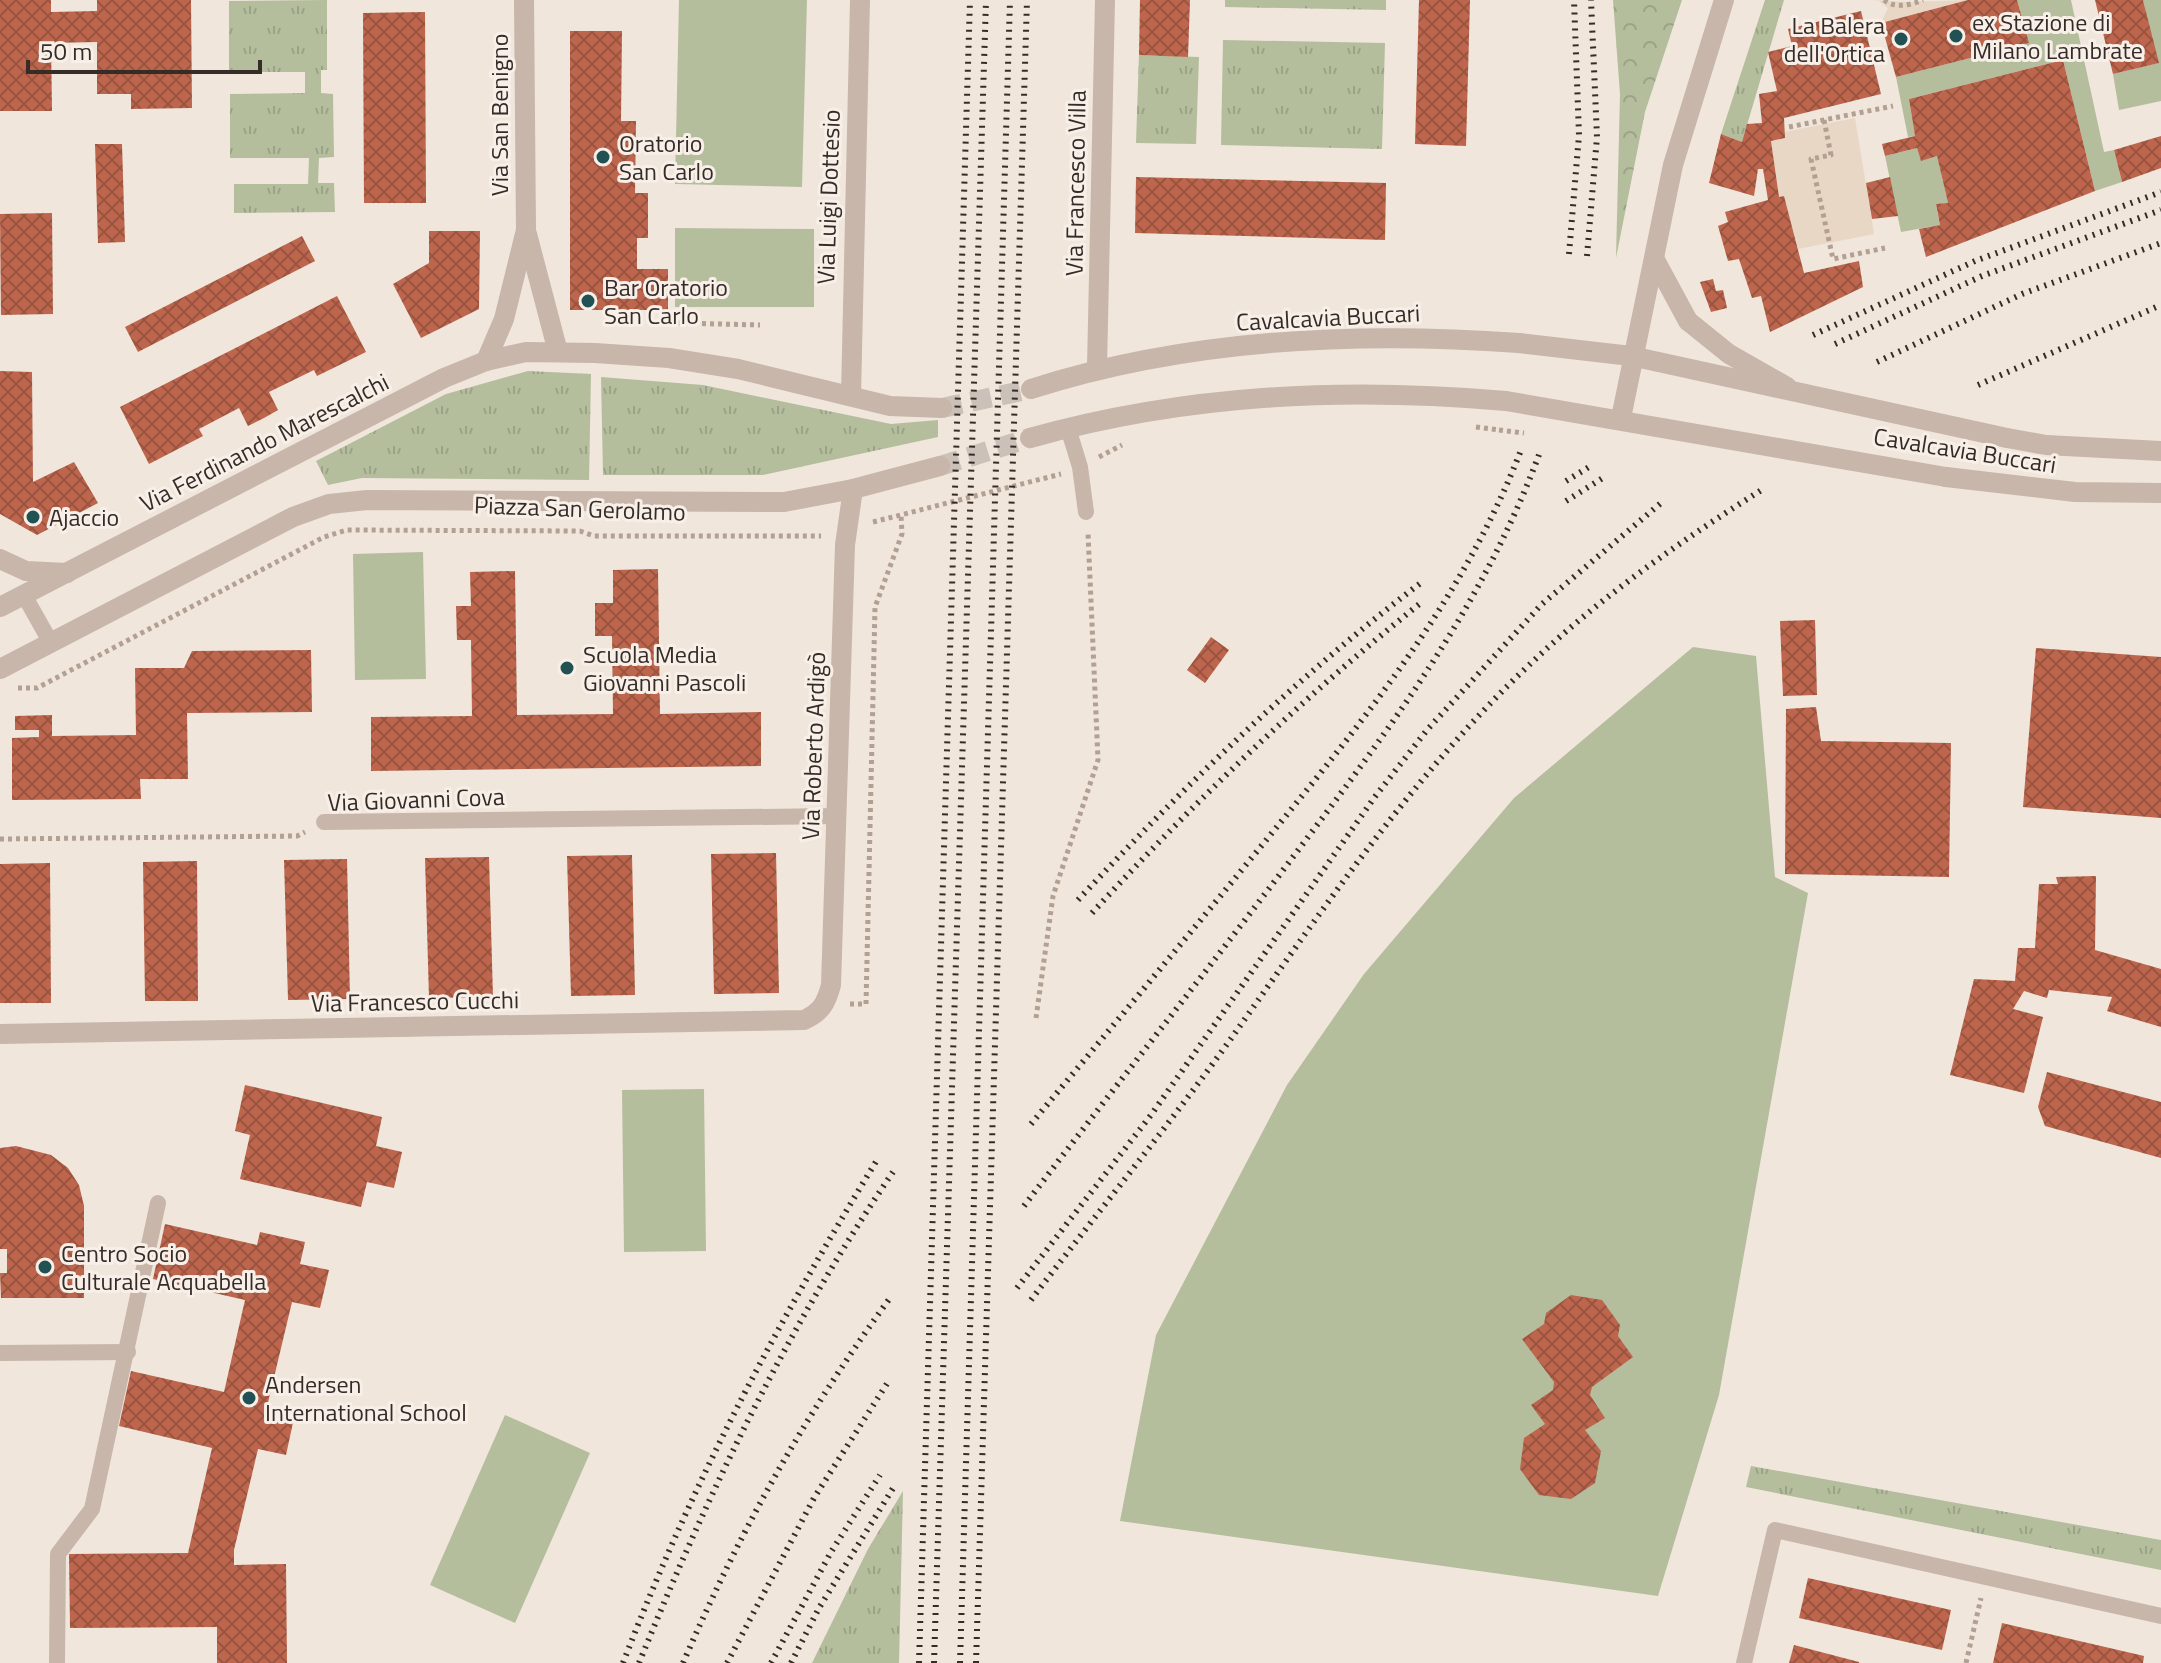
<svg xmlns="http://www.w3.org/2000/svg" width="2161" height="1663" viewBox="0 0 2161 1663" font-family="'Titillium Web',sans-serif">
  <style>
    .grass { fill: url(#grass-tufts) }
    .forest { fill: url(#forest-crowns) }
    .garden { fill: #b4be9d }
    .plaza { fill: #e7d7c4 }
    .building { fill: url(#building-cross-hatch) }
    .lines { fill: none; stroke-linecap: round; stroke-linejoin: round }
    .tertiary-tunnel { stroke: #cbc1b8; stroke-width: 20; stroke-dasharray: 20 10; stroke-linecap: butt }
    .path { stroke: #b3a093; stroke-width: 5; stroke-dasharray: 4 4; stroke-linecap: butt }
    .service { stroke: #c7b6a9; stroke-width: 16 }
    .minor { stroke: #c7b6a9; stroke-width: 20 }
    .tertiary { stroke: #c7b6a9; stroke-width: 20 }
    .rail { stroke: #352c28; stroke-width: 6; stroke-dasharray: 2 6; stroke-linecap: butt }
    .path-bridge { stroke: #b3a093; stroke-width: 5; stroke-dasharray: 4 4; stroke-linecap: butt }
    .minor-bridge { stroke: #c7b6a9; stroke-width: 20 }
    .tertiary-bridge { stroke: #c7b6a9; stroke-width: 20 }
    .poi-dot { fill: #215153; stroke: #f8f0e8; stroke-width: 3 }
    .labels { text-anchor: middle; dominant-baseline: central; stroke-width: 6; stroke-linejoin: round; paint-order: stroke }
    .poi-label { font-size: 24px; fill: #352c28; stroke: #f8f0e8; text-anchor: start }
    .street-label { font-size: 24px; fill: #352c28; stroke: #f8f0e8 }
  </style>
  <defs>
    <pattern id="grass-tufts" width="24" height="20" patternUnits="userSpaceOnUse" patternTransform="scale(2)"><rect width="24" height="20" fill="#b4be9d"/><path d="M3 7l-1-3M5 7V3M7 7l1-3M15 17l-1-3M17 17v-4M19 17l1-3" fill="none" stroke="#9ba387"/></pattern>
    <pattern id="forest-crowns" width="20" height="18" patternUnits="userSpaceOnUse" patternTransform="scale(2)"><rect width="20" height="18" fill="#b4be9d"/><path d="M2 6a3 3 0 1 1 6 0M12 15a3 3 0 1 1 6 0" fill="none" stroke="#9ba387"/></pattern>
    <pattern id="building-cross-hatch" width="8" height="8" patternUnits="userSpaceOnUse" patternTransform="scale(2)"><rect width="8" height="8" fill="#bd664d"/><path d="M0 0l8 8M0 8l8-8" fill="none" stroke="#9a5440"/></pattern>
  </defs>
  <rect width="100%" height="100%" fill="#f0e6dc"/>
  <g class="grass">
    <polygon points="327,0 327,70 321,70 321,93 333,94 334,157 319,158 318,183 334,183 335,212 234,213 234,184 308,184 309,158 230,158 230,94 305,93 305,72 229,72 229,1"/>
    <polygon points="1225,0 1386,0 1386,10 1225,7"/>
    <polygon points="1765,0 1784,0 1742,142 1721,134"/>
    <polygon points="1223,40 1385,43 1382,149 1221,145"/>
    <polygon points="1139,55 1199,57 1196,144 1136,143"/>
    <polygon points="528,371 591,374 589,480 362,478 328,485 316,461 446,394"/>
    <polygon points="601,377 703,385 891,424 938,420 938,437 763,475 603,475"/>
    <polygon points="1751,1466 2161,1540 2161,1570 1746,1487"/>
    <polygon points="903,1491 899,1663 812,1663 868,1549"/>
  </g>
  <polygon class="forest" points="1613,0 1682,0 1645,112 1616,258 1620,94"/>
  <g class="garden">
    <polygon points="679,0 807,0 802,187 675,184"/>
    <polygon points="2017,0 2071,0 2104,152 2114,150 2122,182 2095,191 2063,60 1909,99 1915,136 1908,137 1896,77 2028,43"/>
    <polygon points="2143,0 2161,0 2161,101 2119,110 2113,74 2158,63"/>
    <polygon points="1917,148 1921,160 1937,156 1948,203 1936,205 1940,225 1901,232 1885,156"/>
    <polygon points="675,228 814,229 814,307 675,307"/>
    <polygon points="423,552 426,679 355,680 353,554"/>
    <polygon points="1693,647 1756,656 1775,877 1808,893 1719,1395 1658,1596 1120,1521 1156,1335 1287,1085 1364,974 1514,798"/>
    <polygon points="704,1089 706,1251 624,1252 622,1090"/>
    <polygon points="505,1415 590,1453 515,1623 430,1585"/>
  </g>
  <g class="plaza">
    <polygon points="1870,0 1909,2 1968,0 1881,23 1888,8 1879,1"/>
    <polygon points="1855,118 1874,234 1798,249 1784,196 1779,197 1771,141 1785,138 1784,132"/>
  </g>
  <g class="building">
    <polygon points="0,0 51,0 51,12 97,11 97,0 191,0 192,108 131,109 131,94 97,94 97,42 51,43 52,111 0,111"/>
    <polygon points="1140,0 1190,0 1188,57 1139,55"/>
    <polygon points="1419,0 1470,0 1466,146 1415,144"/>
    <polygon points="1968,0 2017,0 2029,43 1896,77 1881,23"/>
    <polygon points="2095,0 2143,0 2159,63 2113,74"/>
    <polygon points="1861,11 1881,94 1784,118 1785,138 1771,141 1779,197 1784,196 1804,273 1859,261 1863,287 1770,332 1761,296 1752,298 1739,259 1728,261 1718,226 1728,222 1725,212 1768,200 1763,169 1758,169 1754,196 1709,183 1721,134 1742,142 1747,124 1762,123 1759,94 1777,91 1768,52 1792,46 1788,29"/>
    <polygon points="425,12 426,203 364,203 363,13"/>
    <polygon points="570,31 622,31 621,121 636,121 635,193 648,193 648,238 637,238 637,269 668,269 668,310 570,310"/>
    <polygon points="2063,60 2095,191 1926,257 1919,229 1940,225 1936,204 1948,203 1937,156 1921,161 1917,148 1885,156 1882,144 1915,136 1909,99"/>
    <polygon points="2161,136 2161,168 2122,182 2114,150"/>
    <polygon points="95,144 122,144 125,242 98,243"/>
    <polygon points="1136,177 1386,183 1385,240 1135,233"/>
    <polygon points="1890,177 1898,216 1872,219 1866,183"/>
    <polygon points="52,213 53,314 1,315 0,214"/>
    <polygon points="429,231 480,231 479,309 421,338 393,284 429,263"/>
    <polygon points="302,236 315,261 138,352 125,327"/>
    <polygon points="1713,279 1716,291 1723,290 1727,308 1711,312 1700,282"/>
    <polygon points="337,296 366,352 317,376 314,370 269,392 278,410 264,418 248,426 239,408 199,429 203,436 149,464 120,407"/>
    <polygon points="0,371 32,372 33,482 74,462 98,503 37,535 0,514"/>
    <polygon points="658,569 660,714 761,712 761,766 371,771 371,717 472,716 471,640 457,640 456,606 471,606 470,572 515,571 517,715 613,714 612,636 595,636 595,603 613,603 613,570"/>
    <polygon points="1815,620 1817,695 1783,696 1780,621"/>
    <polygon points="1211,637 1229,650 1205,683 1187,670"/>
    <polygon points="2036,648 2161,657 2161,818 2023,807"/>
    <polygon points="311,650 312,712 187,713 188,779 140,779 141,799 12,800 12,738 39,737 39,730 15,730 15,716 52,715 52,736 136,735 135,668 184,668 192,651"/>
    <polygon points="1816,707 1821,741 1951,743 1949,877 1785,874 1786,709"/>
    <polygon points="776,853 779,993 714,994 711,854"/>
    <polygon points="632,855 635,995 571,996 567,856"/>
    <polygon points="489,857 493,997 429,998 425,858"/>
    <polygon points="347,859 350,999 288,1000 284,860"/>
    <polygon points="197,861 198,1001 145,1001 143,862"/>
    <polygon points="50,863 51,1003 0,1003 0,864"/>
    <polygon points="2096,876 2095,950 2161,969 2161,1027 2107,1011 2112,997 2049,990 2047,998 2024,991 2013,1009 2043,1017 2024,1093 1950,1075 1974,979 2015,981 2018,948 2035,948 2039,884 2058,884 2056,877"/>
    <polygon points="2047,1072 2161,1102 2161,1158 2045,1126 2038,1107"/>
    <polygon points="245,1085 382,1117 376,1146 402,1152 394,1188 367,1182 361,1207 240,1179 250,1135 235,1131"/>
    <polygon points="16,1146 51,1155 68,1168 79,1185 84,1206 84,1298 1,1298 0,1273 7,1273 7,1249 0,1249 0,1148"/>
    <polygon points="165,1224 257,1245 260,1232 305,1242 300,1264 329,1270 320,1308 292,1302 266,1411 294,1418 286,1455 258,1449 234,1550 234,1565 286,1564 287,1663 217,1663 217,1627 70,1628 69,1554 188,1553 212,1448 119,1426 131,1371 224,1392 245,1300 153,1279"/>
    <polygon points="1571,1295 1602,1300 1620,1325 1618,1336 1633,1357 1592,1387 1590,1395 1605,1418 1585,1430 1601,1451 1595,1483 1571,1499 1539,1495 1520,1469 1524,1438 1545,1424 1531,1405 1553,1390 1554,1382 1522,1339 1544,1324 1546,1313"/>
    <polygon points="1808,1578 1951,1610 1942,1650 1799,1618"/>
    <polygon points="2002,1623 2144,1656 2143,1663 1993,1663"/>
    <polygon points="1794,1645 1859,1662 1859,1663 1789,1663"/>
  </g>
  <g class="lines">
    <g class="tertiary-tunnel">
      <polyline points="942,408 1031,389"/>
      <polyline points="940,466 1030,438"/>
    </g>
    <g class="path">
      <path d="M1884,0C1896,9 1910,5 1923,0"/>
      <polyline points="1824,120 1831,155 1811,159 1833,259 1885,248"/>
      <polyline points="1789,127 1893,106"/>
      <polyline points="678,323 760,325"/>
      <polyline points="1476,427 1499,430"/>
      <polyline points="1099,457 1122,445"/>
      <polyline points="873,522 1061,474"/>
      <polyline points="18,688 37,688 324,537 347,530 580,531 594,536 821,536"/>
      <polyline points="0,839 297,836 305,832"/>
      <polyline points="850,1004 866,1004 875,607 902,534 901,515"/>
      <polyline points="1036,1018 1053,896 1098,760 1088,533"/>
      <polyline points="1966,1663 1981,1598"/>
    </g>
    <g class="service">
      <polyline points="1068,428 1080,467 1086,512"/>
      <polyline points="24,595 51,643"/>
      <polyline points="324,822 837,816"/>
      <polyline points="0,1353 128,1352"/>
      <polyline points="57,1663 58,1554 92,1509 158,1203"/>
      <polyline points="1744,1663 1775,1530 2161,1616"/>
    </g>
    <g class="minor">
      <polyline points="527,234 558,352"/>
      <polyline points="1655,260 1688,321"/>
      <polyline points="486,361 504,319 526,230 524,0"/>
      <polyline points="1097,368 1105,0"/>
      <polyline points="851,395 860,0"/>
      <polyline points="1621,418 1673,165 1724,0"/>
      <polyline points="0,559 26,571 67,573"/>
      <path d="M0,1034L804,1020C821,1012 826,1004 831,985L845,545L853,489"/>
    </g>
    <g class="tertiary">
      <path d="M1031,389C1187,339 1355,331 1519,343"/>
      <path d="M1030,438C1187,394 1344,387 1506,401"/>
      <polyline points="2007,438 2046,445 2161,451"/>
      <polyline points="1946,477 2075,492 2161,493"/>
      <polyline points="0,607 444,378 486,361 526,352 595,353 669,358 738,369 890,406 942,408"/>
      <polyline points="0,669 293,517 329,504 367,500 784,502 853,489 940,466"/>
    </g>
    <g class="rail">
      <polyline points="1569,254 1579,135 1574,0"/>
      <polyline points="1587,256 1597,137 1591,0"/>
      <polyline points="1813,335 1975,261 2161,192"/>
      <polyline points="1835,344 1982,276 2161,210"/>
      <polyline points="1877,362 2022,294 2161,243"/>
      <polyline points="1978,385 2161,305"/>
      <polyline points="1566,481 1589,467"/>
      <polyline points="1566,501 1606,476"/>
      <path d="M1078,900C1185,785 1297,677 1422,582"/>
      <path d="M1092,913C1195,801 1303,697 1422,602"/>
      <path d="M1031,1124C1110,1029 1189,935 1267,839C1365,719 1465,596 1521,450"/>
      <path d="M1024,1206C1116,1085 1211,966 1302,845C1395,722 1486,599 1540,452"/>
      <polyline points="1017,1288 1151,1115 1374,798 1427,730 1542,604 1661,503"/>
      <path d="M1031,1300C1097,1213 1166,1129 1230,1040C1321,912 1412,776 1527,667C1599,598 1679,542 1763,489"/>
      <path d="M623,1663C693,1481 775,1327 877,1160"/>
      <path d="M639,1663C709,1491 788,1326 893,1172"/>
      <path d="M683,1663C741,1529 804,1416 890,1298"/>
      <polyline points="727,1663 814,1498 888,1382"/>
      <polyline points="771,1663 831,1552 880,1475"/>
      <polyline points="791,1663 819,1608 895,1485"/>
      <polyline points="919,1663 970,0"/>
      <polyline points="934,1663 986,0"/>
      <polyline points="960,1663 1010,0"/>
      <polyline points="976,1663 1027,0"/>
    </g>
    <polyline class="path-bridge" points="1499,430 1524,433"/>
    <polyline class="minor-bridge" points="1688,321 1729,354 1787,387"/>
    <g class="tertiary-bridge">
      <polyline points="1519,343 1631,356 2007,438"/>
      <polyline points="1506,401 1946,477"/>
    </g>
  </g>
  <g class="poi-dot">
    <circle cx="1956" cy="36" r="8"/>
    <circle cx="1901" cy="39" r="8"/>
    <circle cx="603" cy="157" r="8"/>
    <circle cx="588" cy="301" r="8"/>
    <circle cx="33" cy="517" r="8"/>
    <circle cx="567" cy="668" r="8"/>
    <circle cx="45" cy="1267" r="8"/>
    <circle cx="249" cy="1398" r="8"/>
  </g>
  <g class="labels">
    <g class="poi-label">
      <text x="1972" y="22">ex Stazione di<tspan x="1972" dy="28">Milano Lambrate</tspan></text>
      <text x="1885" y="25" text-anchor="end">La Balera<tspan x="1885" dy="28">dell'Ortica</tspan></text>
      <text x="619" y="143">Oratorio<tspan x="619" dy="28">San Carlo</tspan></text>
      <text x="604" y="287">Bar Oratorio<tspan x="604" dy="28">San Carlo</tspan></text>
      <text x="49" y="517">Ajaccio</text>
      <text x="583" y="654">Scuola Media<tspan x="583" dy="28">Giovanni Pascoli</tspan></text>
      <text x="61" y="1253">Centro Socio<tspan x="61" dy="28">Culturale Acquabella</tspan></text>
      <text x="265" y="1384">Andersen<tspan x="265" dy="28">International School</tspan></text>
    </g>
    <g class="street-label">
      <text transform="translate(499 115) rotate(-90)">Via San Benigno</text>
      <text transform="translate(1075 183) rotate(-89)">Via Francesco Villa</text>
      <text transform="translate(828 197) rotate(-88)">Via Luigi Dottesio</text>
      <text transform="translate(1328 317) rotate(-3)">Cavalcavia Buccari</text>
      <text transform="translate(264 442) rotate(-27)">Via Ferdinando Marescalchi</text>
      <text transform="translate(1965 450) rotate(9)">Cavalcavia Buccari</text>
      <text transform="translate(580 508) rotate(2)">Piazza San Gerolamo</text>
      <text transform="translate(813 746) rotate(-88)">Via Roberto Ardigò</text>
      <text transform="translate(416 799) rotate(-2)">Via Giovanni Cova</text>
      <text transform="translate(415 1001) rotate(-1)">Via Francesco Cucchi</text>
    </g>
  </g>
  <path d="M28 60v12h232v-12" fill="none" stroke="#352c28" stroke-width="4"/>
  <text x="40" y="60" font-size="24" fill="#352c28" stroke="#f8f0e8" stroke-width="6" paint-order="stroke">50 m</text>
</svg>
